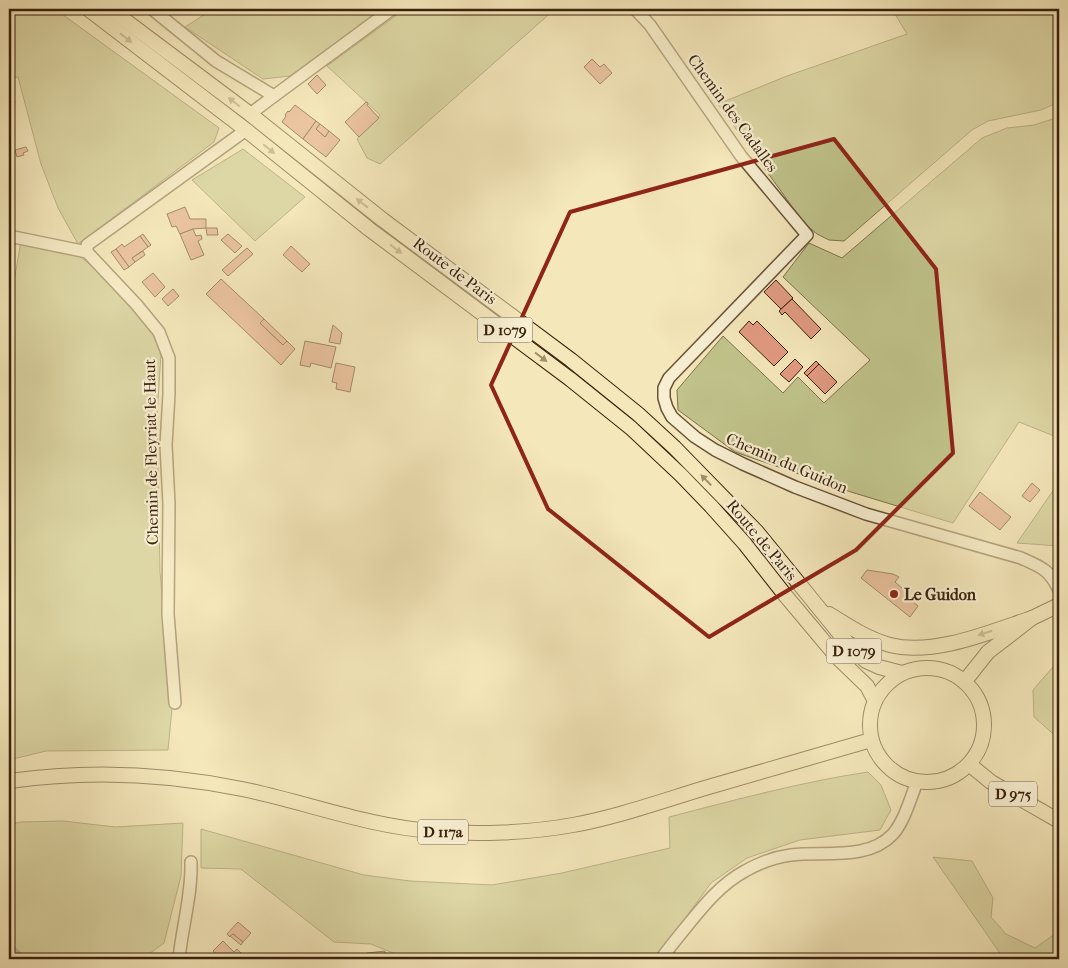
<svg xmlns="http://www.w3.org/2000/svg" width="1068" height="968" viewBox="0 0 1068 968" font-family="'IM FELL French Canon',serif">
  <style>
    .green { fill: #c1c48c; stroke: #7d724c }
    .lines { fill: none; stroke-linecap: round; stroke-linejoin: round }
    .stream { stroke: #747f71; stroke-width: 3 }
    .building { fill: #e19a81; stroke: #39200c }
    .minor-casing { stroke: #685238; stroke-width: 14 }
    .major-casing { stroke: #39200c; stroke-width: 16 }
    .minor { stroke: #f8efd2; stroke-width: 11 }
    .major { stroke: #f4e7ba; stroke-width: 14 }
    .oneway { fill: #a08d6c }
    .marked { fill: none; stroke: #8f2418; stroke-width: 4; stroke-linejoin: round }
    .poi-dot { fill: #8f2418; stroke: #f8efd2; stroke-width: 2 }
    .labels { text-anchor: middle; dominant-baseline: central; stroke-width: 4.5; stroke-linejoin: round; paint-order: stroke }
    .shield { fill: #f8efd2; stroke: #725e47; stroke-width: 1 }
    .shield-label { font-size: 15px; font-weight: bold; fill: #39200c }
    .street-label { font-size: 16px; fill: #39200c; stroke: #f8efd2 }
    .poi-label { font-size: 16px; font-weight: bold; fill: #39200c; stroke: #f8efd2; text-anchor: start }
  </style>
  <rect width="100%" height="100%" fill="#f4e7ba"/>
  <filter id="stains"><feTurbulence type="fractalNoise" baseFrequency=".004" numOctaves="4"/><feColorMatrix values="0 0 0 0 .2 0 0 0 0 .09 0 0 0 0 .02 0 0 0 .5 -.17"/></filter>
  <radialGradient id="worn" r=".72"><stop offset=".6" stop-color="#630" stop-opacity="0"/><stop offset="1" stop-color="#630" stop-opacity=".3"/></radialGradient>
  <g class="green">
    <polygon points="9,9 55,9 219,128 214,142 78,244 58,208 41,164 18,77 9,78"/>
    <polygon points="213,9 383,9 290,76 263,79 185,27"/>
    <polygon points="405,9 555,9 380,164 367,158 357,139 380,115 327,66"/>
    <polygon points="892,9 1059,9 1059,102 1041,110 988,121 972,130 844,241 829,240 817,234 804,223 718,104 787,76 907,34"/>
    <polygon points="1059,117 1059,438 1019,422 953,523 851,492 735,452 678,410 677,390 723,336 783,393 798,377 824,403 870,360 783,277 809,243 842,258 982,138 1007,128 1034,125"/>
    <polygon points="243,149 305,197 255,241 192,180"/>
    <polygon points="21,241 74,253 100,271 135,309 151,330 161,354 157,416 160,572 172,709 168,750 46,751 9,760 9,294 14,282"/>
    <polygon points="1059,482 1059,546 1017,543"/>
    <polygon points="1059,660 1059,739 1034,717 1033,690"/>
    <path d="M868,772L881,785L891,810L880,830L800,840L747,858L711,883L655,959H408L371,944L334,942L241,869L201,868V829L364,875L410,881L492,885L562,873L670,848L669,817C735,800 801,782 868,772Z"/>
    <polygon points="63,821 115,827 183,823 181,876 164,943 142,959 9,959 9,824 22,822"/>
    <polygon points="933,857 972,861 993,898 991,917 1006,934 1035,948 1059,931 1059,959 1004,959"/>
  </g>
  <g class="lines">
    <polyline class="stream" points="9,944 27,959"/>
  </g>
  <g class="building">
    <polygon points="592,59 600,67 604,64 612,73 600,84 584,67"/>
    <polygon points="317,75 326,85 317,94 308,84"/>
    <polygon points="9,92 13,92 15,103 9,104"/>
    <polygon points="366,102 368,103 367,105 379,118 359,137 345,122"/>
    <polygon points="295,105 316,121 303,139 282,122 286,116 285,115 288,111 289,112"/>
    <polygon points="316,121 320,124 316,129 325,137 329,131 340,140 326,157 303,139"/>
    <polygon points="320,124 329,131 325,137 316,129"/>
    <polygon points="26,147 28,151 23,153 24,155 17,157 15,150"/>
    <polygon points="185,207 190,219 206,219 206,228 193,229 180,234 176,226 172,227 167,214"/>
    <polygon points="206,228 217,228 218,235 207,235"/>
    <polygon points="193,229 196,236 201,235 202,239 198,241 204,255 191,260 180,234"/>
    <polygon points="143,234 151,245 148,247 140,236"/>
    <polygon points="228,234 242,246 235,253 221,240"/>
    <polygon points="140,236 148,247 132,258 135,262 129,267 116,249 122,244 124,247"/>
    <polygon points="291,246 310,264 302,272 283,255"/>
    <polygon points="247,248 253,254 228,276 222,270"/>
    <polygon points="116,249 129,267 124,270 111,252"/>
    <polygon points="143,251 145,255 135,262 132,258"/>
    <polygon points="153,273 165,287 155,297 142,282"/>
    <polygon points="221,279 264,319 260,323 283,345 287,341 295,349 281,365 206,294"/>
    <polygon points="776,280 793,298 781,309 764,292"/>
    <polygon points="173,289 179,296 168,306 162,299"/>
    <polygon points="792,299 821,329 811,339 785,312 782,315 779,311"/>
    <polygon points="264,319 287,341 283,345 260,323"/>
    <polygon points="749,321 753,325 757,321 788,352 774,366 739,332"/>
    <polygon points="333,325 342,333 340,344 329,342"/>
    <polygon points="305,341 336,347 331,368 311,363 310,367 300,365"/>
    <polygon points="795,359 803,367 789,382 780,374"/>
    <polygon points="816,361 819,364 807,376 804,373"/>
    <polygon points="336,363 355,367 350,392 336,389 337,383 332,382"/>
    <polygon points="819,364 837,382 825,394 807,376"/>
    <polygon points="1032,483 1040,490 1030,502 1022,496"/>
    <polygon points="980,492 1011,517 1000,530 969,506"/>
    <polygon points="867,570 893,574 899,577 895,582 903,589 904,588 909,591 906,596 918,606 910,617 861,578"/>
    <polygon points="238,922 251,933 243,942 233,934 230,937 227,934"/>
    <polygon points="233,934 243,942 241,945 230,936"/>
    <polygon points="223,941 234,952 237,949 245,957 242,959 223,959 220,955 218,957 213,951"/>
    <polygon points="385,951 386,959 367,959 367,953"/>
  </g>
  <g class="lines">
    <g class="minor-casing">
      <g id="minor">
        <polyline points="152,9 216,61 274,96"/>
        <path d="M635,9L650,25L741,156L807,235L669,378L664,388V398L667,408L672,417L695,437L715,450L743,464L795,487L866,514L1021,558C1041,567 1049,569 1059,590"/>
        <polyline points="250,114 274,96 392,9"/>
        <polyline points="9,236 87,252"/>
        <polyline points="175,703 168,614 169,504 166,445 169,394 169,358 159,332 136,304 87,252 87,245 246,130"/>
        <path d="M179,959C182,927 192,895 191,862"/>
        <path d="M661,959C669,948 678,937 687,926C704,905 721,884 745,871C759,863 775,857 791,855C824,851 868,861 893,834C905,820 910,799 917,782"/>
      </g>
    </g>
    <g class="major-casing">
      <g id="major">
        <polyline points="88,9 246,130 369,229 570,379 631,428 681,475 711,506 745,544 785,595 837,657 867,686 875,701"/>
        <polyline points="110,9 250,114 383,220 571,360 638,414 675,448 757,532 853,650 866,661 879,667 902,673"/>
        <path d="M829,614C848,626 868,639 890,645C934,656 990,632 1032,618"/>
        <circle cx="927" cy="725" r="57"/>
        <polyline points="965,681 988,652 1032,618 1059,605"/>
        <polyline points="969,764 991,782 1059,821"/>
        <path d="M9,781C86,770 165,773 242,789C306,802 366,826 432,831C476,835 529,833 573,825C617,817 662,801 705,788C760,772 816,756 871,740"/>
      </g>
    </g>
    <use href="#minor" class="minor"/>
    <use href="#major" class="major"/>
  </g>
  <defs><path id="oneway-solid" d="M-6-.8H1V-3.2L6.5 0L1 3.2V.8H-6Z" transform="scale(1.25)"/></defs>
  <g class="oneway">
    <use href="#oneway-solid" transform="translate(126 38) rotate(38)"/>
    <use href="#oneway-solid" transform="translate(234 102) rotate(-143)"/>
    <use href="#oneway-solid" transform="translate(269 149) rotate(39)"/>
    <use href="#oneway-solid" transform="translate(362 203) rotate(-142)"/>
    <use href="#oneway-solid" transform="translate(396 249) rotate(37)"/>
    <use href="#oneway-solid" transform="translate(541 357) rotate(37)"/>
    <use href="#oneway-solid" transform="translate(706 480) rotate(-134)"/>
    <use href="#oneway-solid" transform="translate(985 633) rotate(162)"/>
  </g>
  <path d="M0 0H1068V968H0ZM834,139L936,269L953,453L856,550L709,637L548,509L491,385L570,212Z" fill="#f4e7ba" fill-opacity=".55" fill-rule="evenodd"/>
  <path class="marked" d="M834,139L936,269L953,453L856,550L709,637L548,509L491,385L570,212Z"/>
  <circle class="poi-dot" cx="894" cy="594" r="5"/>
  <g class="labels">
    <g class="shield">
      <rect x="477.5" y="317.5" width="55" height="25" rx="4"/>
      <rect x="826.5" y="638.5" width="55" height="25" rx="4"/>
      <rect x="989" y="781.5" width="48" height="25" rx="4"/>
      <rect x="418" y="819.5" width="50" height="25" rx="4"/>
    </g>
    <g class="shield-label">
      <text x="505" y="330">D 1079</text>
      <text x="854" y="651">D 1079</text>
      <text x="1013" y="794">D 975</text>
      <text x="443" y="832">D 117a</text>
    </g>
    <g class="street-label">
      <text transform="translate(733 113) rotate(54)">Chemin des Cadalles</text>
      <text transform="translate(455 271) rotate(37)">Route de Paris</text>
      <text transform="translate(151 452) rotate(-91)">Chemin de Fleyriat le Haut</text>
      <text transform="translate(787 463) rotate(23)">Chemin du Guidon</text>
      <text transform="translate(762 540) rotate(50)">Route de Paris</text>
    </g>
    <g class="poi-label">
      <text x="904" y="594">Le Guidon</text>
    </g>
  </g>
  <rect width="1068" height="968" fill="none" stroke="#f4e7ba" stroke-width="30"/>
  <rect x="10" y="10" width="1048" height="948" fill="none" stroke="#39200c" stroke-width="2.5"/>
  <rect x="15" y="15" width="1038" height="938" fill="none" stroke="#39200c"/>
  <rect width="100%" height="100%" filter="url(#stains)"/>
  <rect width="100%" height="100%" fill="url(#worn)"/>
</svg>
